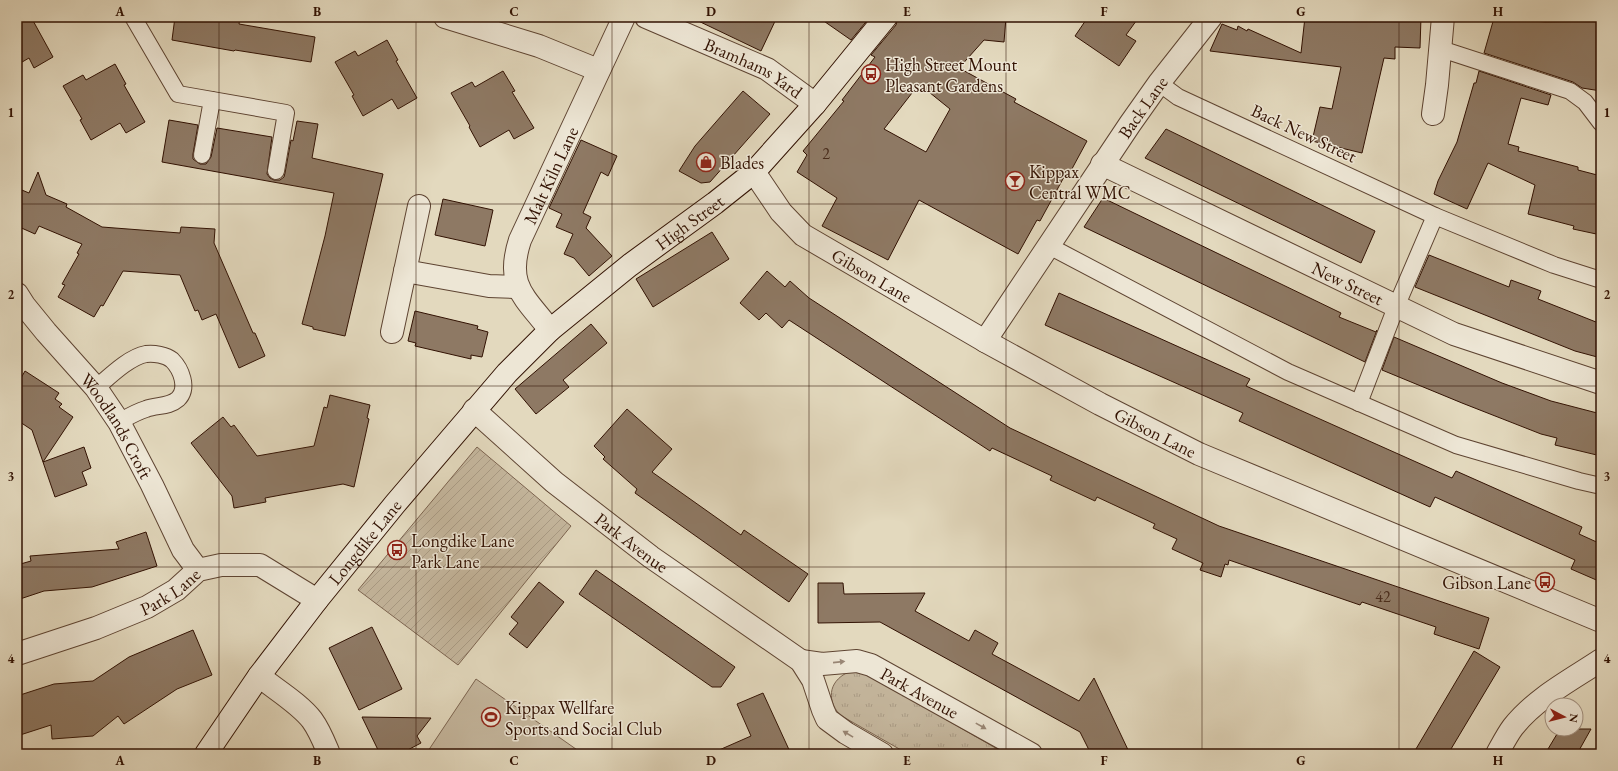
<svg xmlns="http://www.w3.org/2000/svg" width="1618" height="771" viewBox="0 0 1618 771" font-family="'EB Garamond',serif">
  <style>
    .grass { fill: url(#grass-tufts); stroke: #7c6450 }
    .garden { fill: url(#garden-furrows); stroke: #7c6450 }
    .pitch { fill: #c5b79e; stroke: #7c6450 }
    .building { fill: #8e7964; stroke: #321203; fill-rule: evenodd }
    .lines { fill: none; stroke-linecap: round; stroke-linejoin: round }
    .service-casing { stroke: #5e4432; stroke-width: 18 }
    .minor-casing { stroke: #5e4432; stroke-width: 24 }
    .secondary-casing { stroke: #321203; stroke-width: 24 }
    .service { stroke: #ede6d5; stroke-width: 16 }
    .minor { stroke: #ede6d5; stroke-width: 22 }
    .secondary { stroke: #ede6d5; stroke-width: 22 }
    .oneway { fill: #998776 }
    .grid { fill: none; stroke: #321203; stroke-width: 1; stroke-opacity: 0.55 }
    .labels { text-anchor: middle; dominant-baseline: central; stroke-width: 3; stroke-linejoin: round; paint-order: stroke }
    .number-label { font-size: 16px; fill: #492c1b }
    .poi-label { font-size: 18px; fill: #321203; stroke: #ede6d5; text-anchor: start }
    .street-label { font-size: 18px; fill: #321203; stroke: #ede6d5 }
    .neatline { fill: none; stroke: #321203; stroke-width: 1.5 }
    .grid-label { font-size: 13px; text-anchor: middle; font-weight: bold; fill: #321203 }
  </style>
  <defs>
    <pattern id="grass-tufts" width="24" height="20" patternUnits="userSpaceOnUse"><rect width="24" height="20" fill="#c5b79e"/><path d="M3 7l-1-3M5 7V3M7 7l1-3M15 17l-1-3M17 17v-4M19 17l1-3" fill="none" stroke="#aa9c86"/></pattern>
    <pattern id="garden-furrows" width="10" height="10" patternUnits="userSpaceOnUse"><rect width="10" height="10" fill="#c5b79e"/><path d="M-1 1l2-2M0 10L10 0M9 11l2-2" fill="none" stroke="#aa9c86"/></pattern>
  </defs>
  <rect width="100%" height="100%" fill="#e3d9be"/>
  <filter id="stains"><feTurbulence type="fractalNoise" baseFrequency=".005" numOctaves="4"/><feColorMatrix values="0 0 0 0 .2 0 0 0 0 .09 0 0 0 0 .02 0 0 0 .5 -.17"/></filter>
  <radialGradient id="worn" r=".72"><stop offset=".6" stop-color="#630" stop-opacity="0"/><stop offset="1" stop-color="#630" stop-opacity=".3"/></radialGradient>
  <path class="grass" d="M851,671H860L867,674L1006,754H908L840,715C825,698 830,679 851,671Z"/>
  <polygon class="garden" points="477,447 571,526 458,665 358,590"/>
  <polygon class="pitch" points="476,679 583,754 426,754"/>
  <g class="building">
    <polygon points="17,17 31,17 53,57 34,68 29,58 17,65"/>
    <polygon points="175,17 240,17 239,24 315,37 311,62 235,50 234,51 172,40"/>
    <polygon points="690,17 777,17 761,51"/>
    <polygon points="818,17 870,17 851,40"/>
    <path d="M898,17H1006L1004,42L984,40L959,68L1016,99L1014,102L1087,141L1067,178L1064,177L1040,221L1037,220L1018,254L919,200L888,260L822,226L837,198L797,172L807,155L803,151L844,101L842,100L875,57L871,55L896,25ZM919,84L950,109L926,152L884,129Z"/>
    <polygon points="1088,17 1139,17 1126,35 1136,41 1119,66 1075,36"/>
    <polygon points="1305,17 1421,17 1420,48 1395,47 1395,59 1384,58 1362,153 1312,141 1320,107 1332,109 1341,67 1210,51 1222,24 1237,30 1238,26 1247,31 1248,29 1301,53"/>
    <polygon points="1494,18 1545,22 1601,21 1601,91 1582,88 1573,82 1484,53"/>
    <polygon points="387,40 398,60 396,61 417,98 398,109 392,99 363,116 352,96 354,95 335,62 355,51 358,56"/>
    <polygon points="115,64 126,84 124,85 145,122 126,133 120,123 91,140 80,120 82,119 63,86 83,75 86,80"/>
    <polygon points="503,71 515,91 512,92 534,128 514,139 509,130 480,147 469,127 470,126 451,93 472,82 475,87"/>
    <polygon points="1479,71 1551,95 1548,105 1521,98 1508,144 1519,147 1518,151 1578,167 1578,170 1601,176 1601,235 1573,229 1574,226 1528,214 1535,185 1488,163 1467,209 1434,194 1438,181 1457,142 1474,83 1476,83"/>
    <polygon points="743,91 770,114 710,182 701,183 679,171 695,146"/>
    <polygon points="169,120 198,125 193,154 193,159 200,164 206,164 211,157 217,128 272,137 267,174 270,178 274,180 280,180 284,177 285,173 291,140 293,141 297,121 318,124 312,158 383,174 345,336 313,329 313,327 302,324 325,236 334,193 162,162"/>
    <polygon points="1166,129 1375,231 1361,263 1145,158"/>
    <polygon points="581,140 617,156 608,176 601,172 583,213 591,217 586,228 612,256 589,276 574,258 564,254 573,234 556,227 562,214 549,208"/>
    <polygon points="38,172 46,195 67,204 66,207 102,227 180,233 181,227 215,229 214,243 253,333 255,333 265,356 239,368 216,314 202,320 198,310 195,311 180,275 123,271 103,306 101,305 94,317 58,297 65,285 62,284 79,254 77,253 82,244 39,226 35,234 17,226 17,188 29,193"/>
    <polygon points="1103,198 1341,313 1339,317 1376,332 1377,330 1365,362 1086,228 1084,227"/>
    <polygon points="443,199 493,210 485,246 435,235"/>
    <polygon points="712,232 729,259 653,307 636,279"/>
    <polygon points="1429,255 1509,287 1511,280 1541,291 1538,299 1601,324 1601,358 1575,351 1415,287"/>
    <polygon points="767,271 785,287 790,281 809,298 1010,428 1219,526 1489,618 1479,649 1434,634 1436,627 1362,602 1360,605 1229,560 1228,565 1225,564 1221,577 1200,570 1203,563 1172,549 1177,539 1153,528 1155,524 1097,497 1095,501 1050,480 1052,476 992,448 990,451 789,320 782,328 766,313 759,320 740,303"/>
    <polygon points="1059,293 1250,379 1246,386 1452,478 1456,471 1582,527 1579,534 1601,544 1601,582 1571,569 1575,560 1435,497 1430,507 1239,421 1243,413 1045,325"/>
    <polygon points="415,311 478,326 477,329 488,332 482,357 471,355 471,359 415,346 416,343 408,341"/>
    <polygon points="591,324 607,343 563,380 569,387 536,414 515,389"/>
    <polygon points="1394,337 1502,383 1551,401 1601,414 1601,456 1555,445 1557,438 1541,434 1462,403 1382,370"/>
    <polygon points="25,371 59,393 55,399 62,404 59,407 73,417 43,462 84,447 91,468 82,472 87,485 55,497 32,430 17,420 17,385"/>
    <polygon points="330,395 370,405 367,418 369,419 354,487 343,484 281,495 265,498 266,502 234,508 232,496 191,443 223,417 231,427 234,425 257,456 314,446 324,407 327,408"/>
    <polygon points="627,409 672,449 652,472 741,535 744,530 808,574 789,602 635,493 637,489 603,459 605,457 594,446"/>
    <polygon points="146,532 157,566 92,587 44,591 17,600 17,565 31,561 30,556 119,549 116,542"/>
    <polygon points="596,570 735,667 721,687 712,687 579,594"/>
    <polygon points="539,582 564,602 527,648 509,634 518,623 511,617"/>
    <polygon points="818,583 843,583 844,594 925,593 915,611 969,641 975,630 998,643 992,654 1079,701 1094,678 1130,754 1091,754 1080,732 880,622 818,623"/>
    <polygon points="372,627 402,689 359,710 329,648"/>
    <polygon points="193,630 212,675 177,689 124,724 118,716 93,736 52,739 51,725 17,736 17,696 54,684 93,681 129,657"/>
    <polygon points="1474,651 1500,667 1448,754 1413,754"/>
    <polygon points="763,693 791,754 710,754 751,736 737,704"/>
    <polygon points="362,717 431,718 417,736 421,743 400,754 380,754"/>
    <polygon points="1560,729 1591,729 1577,754 1545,754"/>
  </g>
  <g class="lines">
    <g class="service-casing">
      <g id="service">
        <polyline points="133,17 178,94 286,113 276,171"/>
        <polyline points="1441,49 1570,91 1585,102 1601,123"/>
        <polyline points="1159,83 1178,97 1435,216 1554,265 1601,280"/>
        <polyline points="202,155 212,100"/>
        <polyline points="1049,246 1288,372 1456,445 1579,481 1601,486"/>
        <path d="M96,388C109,377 129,357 146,354C154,353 166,355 172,360C181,369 189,388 178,399C169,407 157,405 146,409C136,412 128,417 119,422"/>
        <polyline points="1359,403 1396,307 1435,216"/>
      </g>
    </g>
    <g class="minor-casing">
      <g id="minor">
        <polyline points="445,17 539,46 598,70"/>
        <path id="s1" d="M646,17L767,69L815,104"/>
        <polyline points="1433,114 1437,85 1443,17"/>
        <path id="s2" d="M1102,164L1454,334L1601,383"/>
        <path id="s3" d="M754,172L781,212L803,235L985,341L1100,404L1199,454L1601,621"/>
        <polyline points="405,271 489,286 517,287"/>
        <path id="s4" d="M17,294L24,305L46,332L96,388L119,422L152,485L183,550L198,570"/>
        <path id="s5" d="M550,330C525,297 505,286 520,240L624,17"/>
        <polyline points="392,332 419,206"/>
        <path id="s6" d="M985,341L1130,124L1159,83L1211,17"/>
        <path id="s7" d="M474,410L554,482L651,557L801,661L813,680L823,710L827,719L846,733L882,754"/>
        <path id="s8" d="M17,654L96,628L147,607L176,590L198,570L221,565H260L317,600"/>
        <path id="s9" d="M801,661L822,664L857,661L871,665L1031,754"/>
        <path d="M259,676C275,689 300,704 312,720C320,731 324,742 329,754"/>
        <path d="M1497,754C1502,745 1507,735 1513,727C1536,698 1571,680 1601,660"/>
      </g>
    </g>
    <g class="secondary-casing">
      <g id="secondary">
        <path id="s10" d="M206,754L259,676L317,600L395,504L507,373L550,330L630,265L715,203L754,172L815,104L886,17"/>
      </g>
    </g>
    <use href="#service" class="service"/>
    <use href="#minor" class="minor"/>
    <use href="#secondary" class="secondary"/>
  </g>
  <defs><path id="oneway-solid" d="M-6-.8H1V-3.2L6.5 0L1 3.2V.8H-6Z"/></defs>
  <g class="oneway">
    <use href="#oneway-solid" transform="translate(839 662) rotate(-6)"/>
    <use href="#oneway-solid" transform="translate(981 726) rotate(29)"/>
    <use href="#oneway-solid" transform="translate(848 734) rotate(-149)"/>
  </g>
  <path class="grid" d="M219,17V754M416,17V754M612,17V754M809,17V754M1006,17V754M1202,17V754M1399,17V754M17,204H1601M17,386H1601M17,567H1601"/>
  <defs>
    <g id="bus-ring" transform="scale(1)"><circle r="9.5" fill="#ede6d5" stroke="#8f2418" stroke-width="1.5"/><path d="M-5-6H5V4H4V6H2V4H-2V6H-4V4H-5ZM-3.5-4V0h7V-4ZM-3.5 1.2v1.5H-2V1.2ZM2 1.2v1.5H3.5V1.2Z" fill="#8f2418"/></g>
    <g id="shop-ring" transform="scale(1)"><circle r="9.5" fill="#ede6d5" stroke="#8f2418" stroke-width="1.5"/><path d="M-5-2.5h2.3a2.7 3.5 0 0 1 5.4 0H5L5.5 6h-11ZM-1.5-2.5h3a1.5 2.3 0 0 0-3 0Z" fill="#8f2418"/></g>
    <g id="bar-ring" transform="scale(1)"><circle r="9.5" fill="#ede6d5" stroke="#8f2418" stroke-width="1.5"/><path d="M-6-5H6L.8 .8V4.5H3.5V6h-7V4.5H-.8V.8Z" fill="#8f2418"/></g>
    <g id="stadium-ring" transform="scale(1)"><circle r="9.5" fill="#ede6d5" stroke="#8f2418" stroke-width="1.5"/><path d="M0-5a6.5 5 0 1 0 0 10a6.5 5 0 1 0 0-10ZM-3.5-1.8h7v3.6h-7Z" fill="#8f2418"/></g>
  </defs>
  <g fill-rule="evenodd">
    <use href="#bus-ring" x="871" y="74"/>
    <use href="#shop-ring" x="706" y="162"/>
    <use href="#bar-ring" x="1015" y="181"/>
    <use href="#bus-ring" x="397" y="550"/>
    <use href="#bus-ring" x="1545" y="582"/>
    <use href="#stadium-ring" x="491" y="717"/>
  </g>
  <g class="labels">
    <g class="number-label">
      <text x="826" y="153">2</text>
      <text x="1383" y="596">42</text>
    </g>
    <g class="poi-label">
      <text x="885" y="64">High Street Mount<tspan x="885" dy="21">Pleasant Gardens</tspan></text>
      <text x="720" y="162">Blades</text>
      <text x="1029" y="171">Kippax<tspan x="1029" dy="21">Central WMC</tspan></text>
      <text x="411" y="540">Longdike Lane<tspan x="411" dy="21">Park Lane</tspan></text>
      <text x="1531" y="582" text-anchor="end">Gibson Lane</text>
      <text x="505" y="707">Kippax Wellfare<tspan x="505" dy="21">Sports and Social Club</tspan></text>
    </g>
    <g class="street-label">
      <text stroke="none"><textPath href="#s1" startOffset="119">Bramhams Yard</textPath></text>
      <text stroke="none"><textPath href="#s6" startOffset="282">Back Lane</textPath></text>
      <text transform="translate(1304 133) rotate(25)">Back New Street</text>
      <text stroke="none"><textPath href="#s5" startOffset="173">Malt Kiln Lane</textPath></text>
      <text stroke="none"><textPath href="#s10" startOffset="723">High Street</textPath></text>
      <text stroke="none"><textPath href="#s3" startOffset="160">Gibson Lane</textPath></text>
      <text stroke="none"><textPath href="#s2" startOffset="273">New Street</textPath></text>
      <text stroke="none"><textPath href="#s4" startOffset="166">Woodlands Croft</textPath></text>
      <text stroke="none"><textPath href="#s3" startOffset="484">Gibson Lane</textPath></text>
      <text stroke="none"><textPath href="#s10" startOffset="265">Longdike Lane</textPath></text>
      <text stroke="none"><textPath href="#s7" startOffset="206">Park Avenue</textPath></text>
      <text stroke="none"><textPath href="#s8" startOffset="166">Park Lane</textPath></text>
      <text stroke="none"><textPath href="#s9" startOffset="127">Park Avenue</textPath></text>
    </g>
  </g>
  <rect width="1618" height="771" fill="none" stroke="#e3d9be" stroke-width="44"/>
  <g transform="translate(1564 717) rotate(97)"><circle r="19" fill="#ede6d5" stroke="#a29181"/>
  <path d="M0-3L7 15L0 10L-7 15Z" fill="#8f2418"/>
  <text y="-6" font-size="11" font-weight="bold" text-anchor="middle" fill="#321203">N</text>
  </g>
  <rect x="22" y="22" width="1574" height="727" class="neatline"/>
  <g class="grid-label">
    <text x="120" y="16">A</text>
    <text x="317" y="16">B</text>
    <text x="514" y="16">C</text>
    <text x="711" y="16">D</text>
    <text x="907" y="16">E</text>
    <text x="1104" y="16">F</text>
    <text x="1301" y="16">G</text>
    <text x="1498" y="16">H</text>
    <text x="11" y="117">1</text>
    <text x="1607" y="117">1</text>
    <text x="11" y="299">2</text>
    <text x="1607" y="299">2</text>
    <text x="11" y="481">3</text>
    <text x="1607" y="481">3</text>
    <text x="11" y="663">4</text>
    <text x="1607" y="663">4</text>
    <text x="120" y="765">A</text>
    <text x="317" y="765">B</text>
    <text x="514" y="765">C</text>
    <text x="711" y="765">D</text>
    <text x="907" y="765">E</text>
    <text x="1104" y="765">F</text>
    <text x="1301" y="765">G</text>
    <text x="1498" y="765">H</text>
  </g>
  <rect width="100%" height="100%" filter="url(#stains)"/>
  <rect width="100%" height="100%" fill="url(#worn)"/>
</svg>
